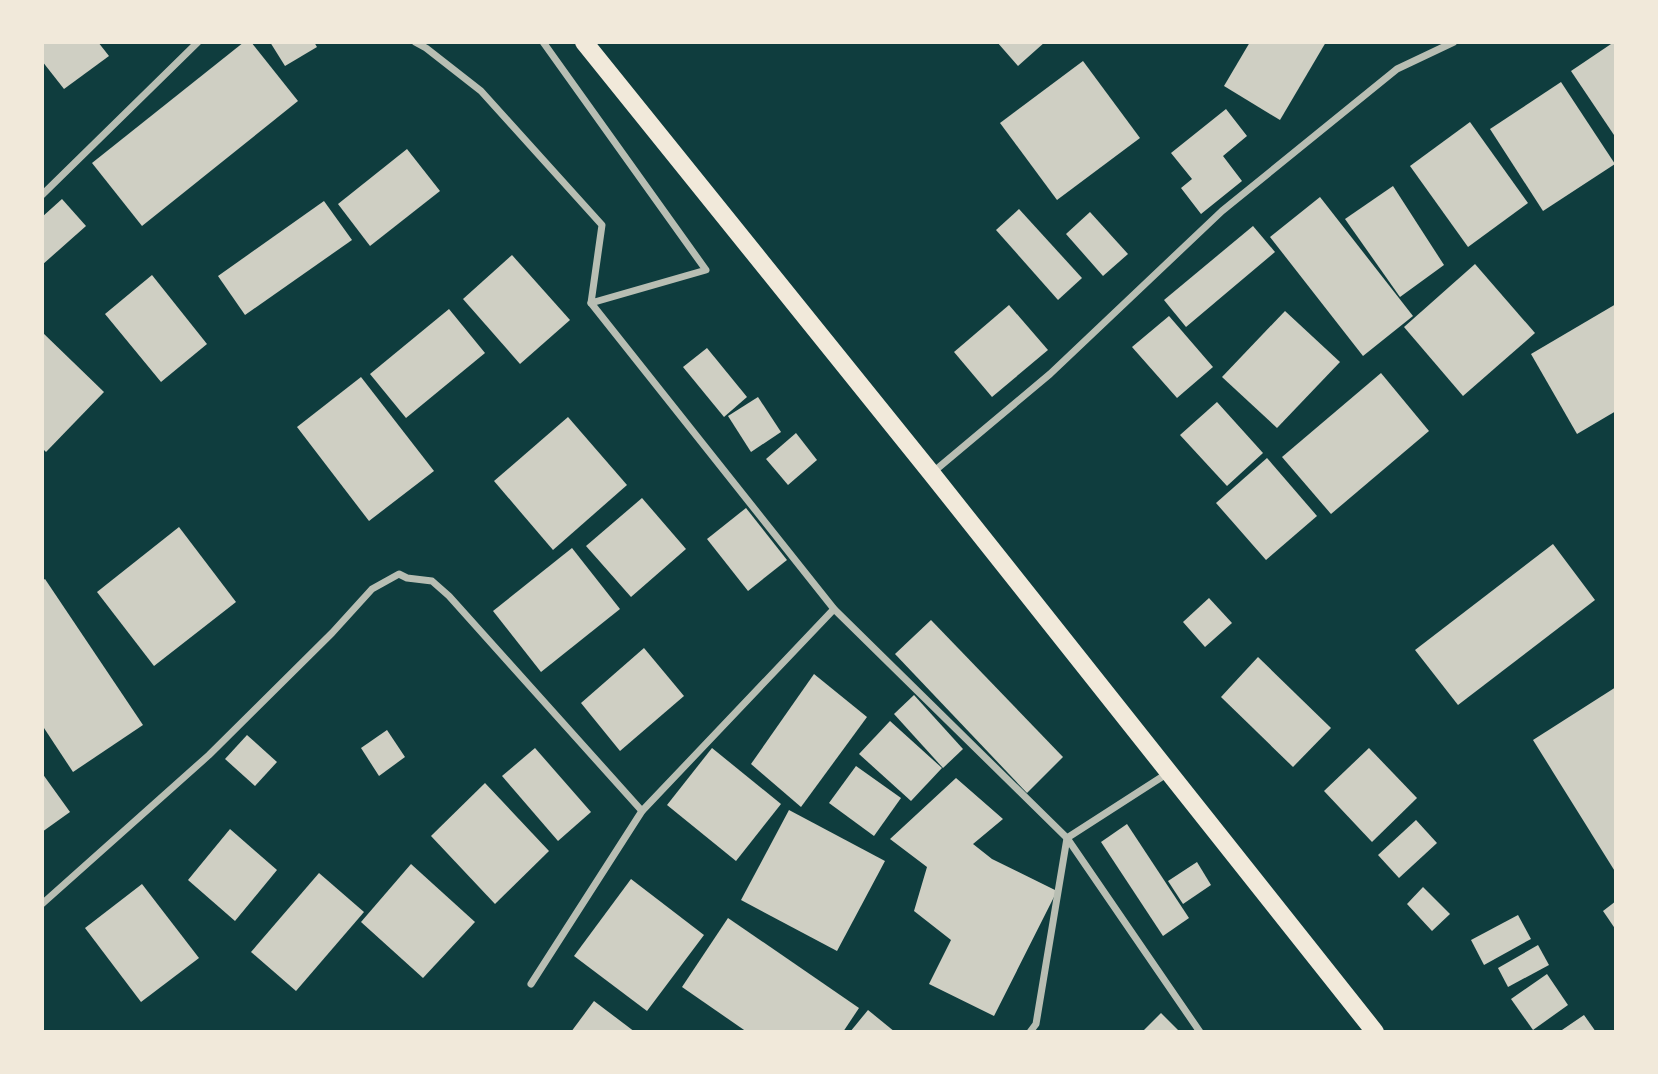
<svg xmlns="http://www.w3.org/2000/svg" width="1658" height="1074" viewBox="0 0 1658 1074" font-family="Montserrat,sans-serif">
  <style>
    .building { fill: #cfcfc3 }
    .lines { fill: none; stroke-linecap: round; stroke-linejoin: round }
    .minor { stroke: #b8beb3; stroke-width: 7 }
    .primary { stroke: #f1e9da; stroke-width: 18 }
  </style>
  <rect width="100%" height="100%" fill="#0f3d3e"/>
  <g class="building">
    <polygon points="42,42 98,42 109,56 64,89 42,61"/>
    <polygon points="244,42 251,42 298,101 142,226 92,163"/>
    <polygon points="270,42 314,42 317,47 285,66"/>
    <polygon points="997,42 1045,42 1018,66"/>
    <polygon points="1250,42 1326,42 1280,120 1224,86"/>
    <polygon points="1614,42 1616,42 1616,138 1571,71"/>
    <polygon points="1083,61 1140,138 1057,200 1000,123"/>
    <polygon points="1561,82 1615,164 1543,211 1490,129"/>
    <polygon points="1226,109 1247,136 1223,156 1242,181 1201,214 1181,188 1192,179 1171,153"/>
    <polygon points="1470,122 1528,203 1468,247 1410,166"/>
    <polygon points="407,149 440,191 370,246 338,204"/>
    <polygon points="1393,186 1444,265 1400,297 1345,219"/>
    <polygon points="1320,197 1413,316 1363,356 1270,237"/>
    <polygon points="62,199 86,226 42,265 42,217"/>
    <polygon points="324,201 352,240 245,315 218,276"/>
    <polygon points="1019,209 1082,278 1058,300 996,230"/>
    <polygon points="1090,212 1128,254 1103,276 1066,234"/>
    <polygon points="1253,226 1275,252 1186,327 1164,300"/>
    <polygon points="512,255 570,320 520,364 463,299"/>
    <polygon points="1475,264 1535,333 1463,396 1404,327"/>
    <polygon points="152,275 207,344 161,382 105,314"/>
    <polygon points="1616,304 1616,411 1577,434 1531,354"/>
    <polygon points="1009,305 1048,350 992,397 954,352"/>
    <polygon points="449,309 485,353 406,418 370,374"/>
    <polygon points="1285,311 1340,362 1277,428 1222,377"/>
    <polygon points="1169,316 1213,367 1177,398 1132,347"/>
    <polygon points="42,332 104,392 46,452 42,448"/>
    <polygon points="707,348 747,397 724,417 683,367"/>
    <polygon points="1381,373 1429,431 1331,514 1282,457"/>
    <polygon points="361,377 434,471 369,521 297,427"/>
    <polygon points="758,397 781,432 751,452 728,416"/>
    <polygon points="1217,402 1263,453 1227,486 1180,435"/>
    <polygon points="568,417 627,485 553,550 494,481"/>
    <polygon points="796,433 817,460 788,485 766,459"/>
    <polygon points="1267,458 1317,516 1266,560 1216,503"/>
    <polygon points="642,498 686,549 631,597 586,546"/>
    <polygon points="746,508 787,560 748,591 707,539"/>
    <polygon points="179,527 236,602 154,666 97,592"/>
    <polygon points="1553,544 1595,600 1458,705 1415,650"/>
    <polygon points="572,548 620,609 541,672 493,611"/>
    <polygon points="45,579 143,725 73,772 42,725 42,581"/>
    <polygon points="1209,598 1232,623 1205,647 1183,622"/>
    <polygon points="931,620 1063,757 1027,793 895,654"/>
    <polygon points="644,648 684,696 620,751 581,703"/>
    <polygon points="1258,657 1331,728 1293,767 1221,697"/>
    <polygon points="814,674 867,717 801,807 751,764"/>
    <polygon points="1616,687 1616,873 1533,740"/>
    <polygon points="914,695 963,749 943,768 894,714"/>
    <polygon points="890,721 942,768 911,801 859,754"/>
    <polygon points="387,730 405,757 379,776 361,748"/>
    <polygon points="247,735 277,762 255,786 225,759"/>
    <polygon points="535,748 591,812 558,841 502,776"/>
    <polygon points="712,748 781,804 736,861 667,805"/>
    <polygon points="1369,748 1417,798 1372,842 1324,791"/>
    <polygon points="856,766 901,798 874,836 829,803"/>
    <polygon points="42,773 70,812 42,832"/>
    <polygon points="956,778 1003,819 973,844 992,859 1057,891 994,1016 929,984 951,940 914,911 927,867 890,839"/>
    <polygon points="485,783 549,851 495,904 431,836"/>
    <polygon points="789,810 885,861 837,951 741,900"/>
    <polygon points="1416,820 1437,843 1399,878 1378,855"/>
    <polygon points="1127,824 1189,918 1163,936 1101,842"/>
    <polygon points="230,829 277,870 235,921 188,880"/>
    <polygon points="1197,862 1211,885 1183,904 1168,881"/>
    <polygon points="411,864 475,922 423,978 361,922"/>
    <polygon points="319,873 364,912 296,991 251,952"/>
    <polygon points="631,879 704,935 647,1011 574,956"/>
    <polygon points="142,884 199,958 141,1002 85,928"/>
    <polygon points="1423,887 1450,914 1432,931 1407,904"/>
    <polygon points="1616,901 1616,930 1603,911"/>
    <polygon points="1518,915 1531,939 1484,965 1471,940"/>
    <polygon points="728,918 859,1008 843,1032 747,1032 682,987"/>
    <polygon points="1538,945 1549,965 1508,987 1498,968"/>
    <polygon points="1547,974 1568,1005 1533,1030 1511,999"/>
    <polygon points="594,1001 635,1032 571,1032"/>
    <polygon points="868,1010 895,1032 850,1032"/>
    <polygon points="1161,1013 1180,1032 1142,1032"/>
    <polygon points="1584,1015 1596,1032 1559,1032"/>
  </g>
  <g class="lines">
    <g class="minor">
      <polyline points="415,42 426,48 481,91 602,225 591,303 706,270 543,42"/>
      <polyline points="42,195 198,42"/>
      <polyline points="591,303 834,609 1067,838 1200,1032"/>
      <polyline points="932,473 1050,374 1222,211 1397,69 1454,42"/>
      <polyline points="42,904 209,755 332,633 372,589 399,574 407,578 432,581 449,596 642,811"/>
      <polyline points="531,984 642,811 834,609"/>
      <polyline points="1030,1032 1036,1024 1067,838 1168,773"/>
    </g>
    <polyline class="primary" points="584,42 932,474 1375,1032"/>
  </g>
  <rect width="1658" height="1074" fill="none" stroke="#f1e9da" stroke-width="88"/>
</svg>
